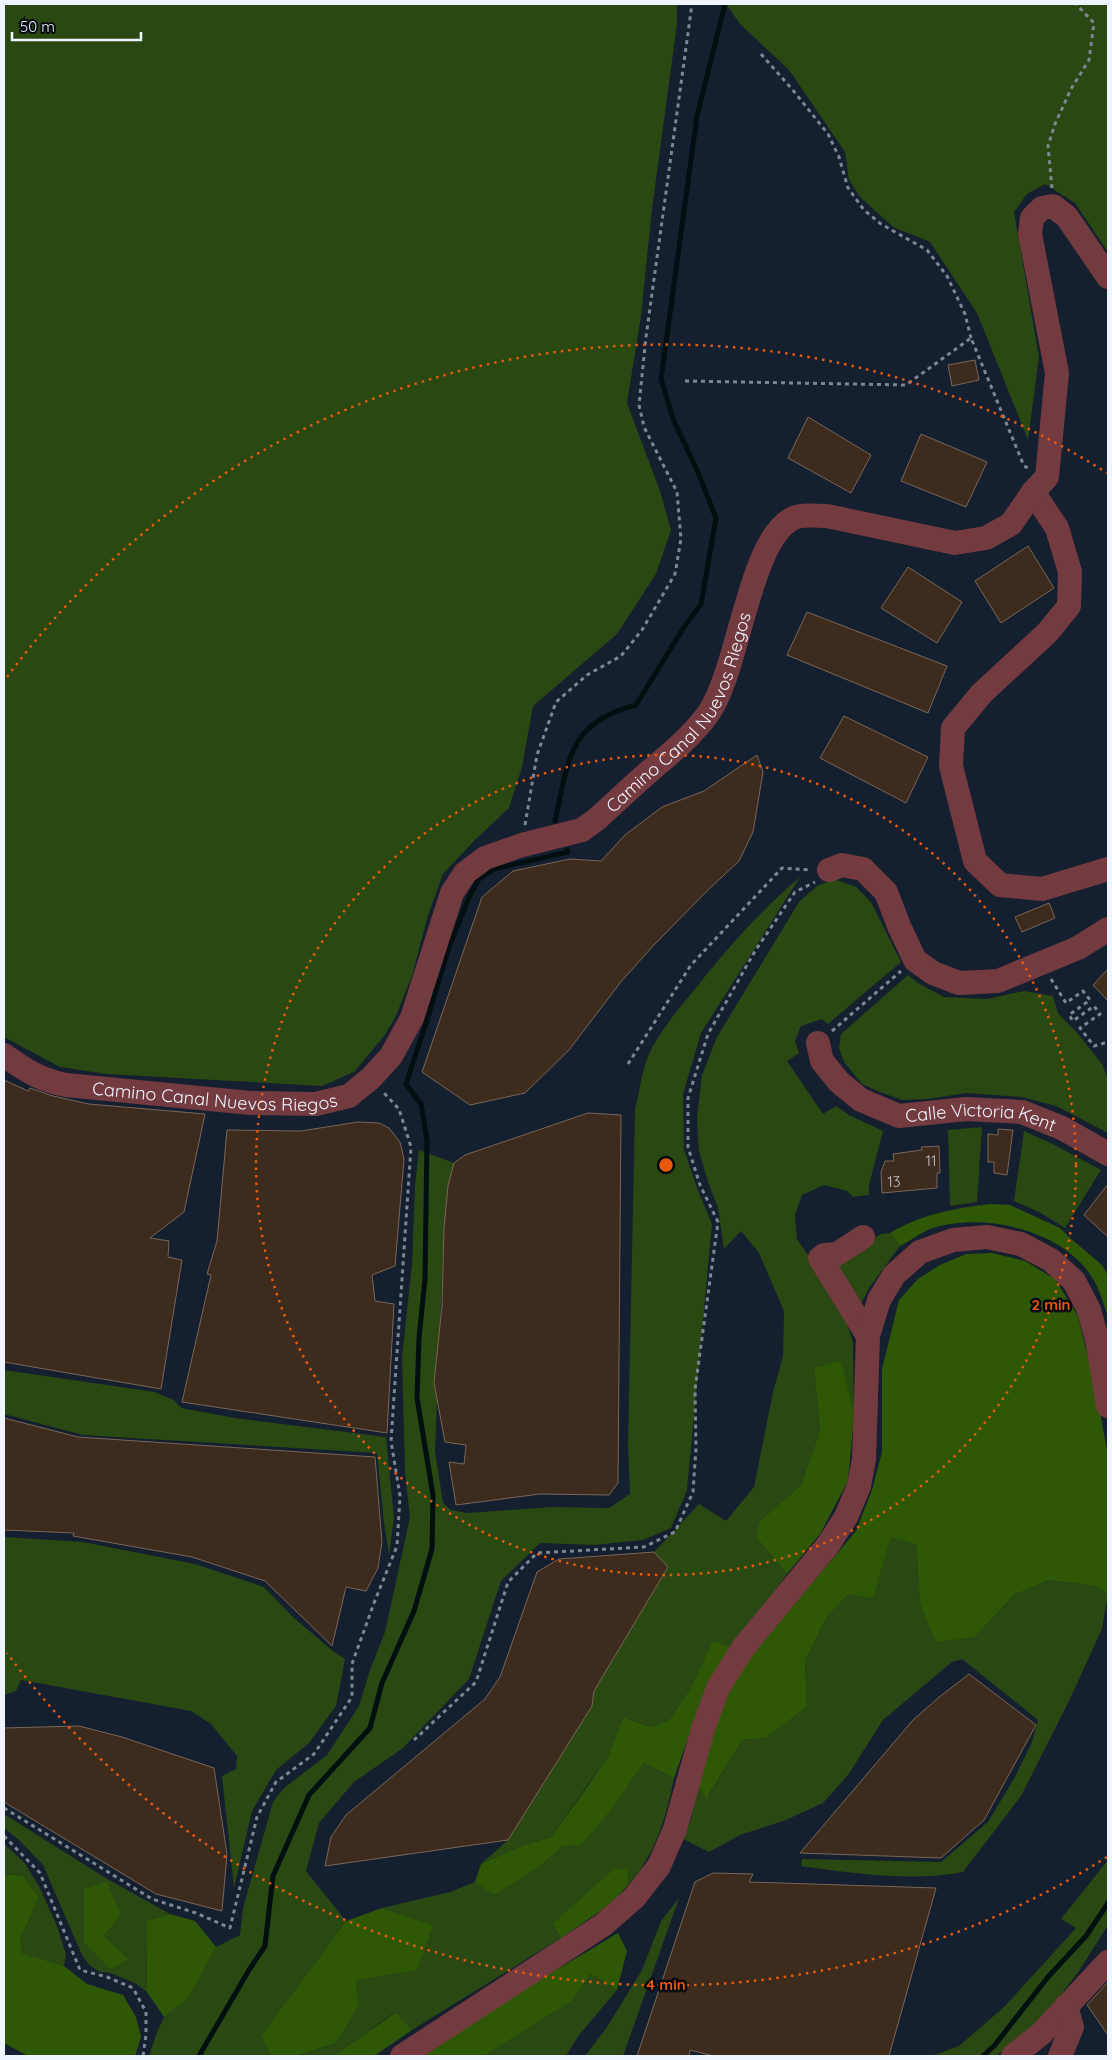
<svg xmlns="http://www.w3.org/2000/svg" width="1112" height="2060" viewBox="0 0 1112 2060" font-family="Quicksand,sans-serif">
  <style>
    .green { fill: #294812; fill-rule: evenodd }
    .forest { fill: #2e5806 }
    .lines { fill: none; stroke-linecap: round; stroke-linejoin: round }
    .stream { stroke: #010f10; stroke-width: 5 }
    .building { fill: #3d2b1d; stroke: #7a6656 }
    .path { stroke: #7e8794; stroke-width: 3; stroke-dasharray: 4 4; stroke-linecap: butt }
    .minor { stroke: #733b3f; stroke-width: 24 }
    .ring { fill: none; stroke: #e8590c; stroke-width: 2.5; stroke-dasharray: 2.5 5 }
    .labels { text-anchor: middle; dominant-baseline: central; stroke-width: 5; stroke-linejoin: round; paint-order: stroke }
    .number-label { font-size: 15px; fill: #c2c2c6 }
    .street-label { font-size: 18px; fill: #eef5fe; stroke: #050910 }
    .centre { fill: #e8590c; stroke: #050910; stroke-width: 2.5 }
    .ring-label { font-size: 15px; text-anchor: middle; font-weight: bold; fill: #e8590c; stroke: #050910; stroke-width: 5; stroke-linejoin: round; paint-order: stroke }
  </style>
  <rect width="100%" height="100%" fill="#141f30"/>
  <g class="green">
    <polygon points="4,4 677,4 677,24 652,209 641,316 627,403 660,491 671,530 656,574 617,634 533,706 522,767 509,808 475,840 443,874 428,915 412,976 395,1018 384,1036 354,1072 322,1086 106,1074 60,1067 4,1037"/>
    <polygon points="726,4 1108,4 1108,252 1075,203 1045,184 1027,194 1014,212 1039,357 1028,440 977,313 930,242 893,227 860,197 849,180 845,152 789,70 740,24"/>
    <path d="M800,877L701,1033L683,1094L684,1149L697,1188L712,1224L687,1490L671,1528L643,1540L594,1545L540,1543L501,1581L469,1679L403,1748L354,1782L319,1823L306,1871L346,1921L262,2035L272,2056H149L157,2032L164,2017L188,1997L216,1947L240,1935L243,1908L273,1802L284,1788L327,1755L359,1706L370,1670L385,1632L410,1517L405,1473L402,1357L412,1264L415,1186L419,1150L454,1163L444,1228L435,1451L443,1503L451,1510L468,1513L552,1507L609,1508L630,1494L628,1444L635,1110C640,1090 642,1066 652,1048C664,1026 680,1007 695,989C727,948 761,910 800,877Z"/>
    <polygon points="834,879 856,887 871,902 901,962 828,1024 822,1019 801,1026 795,1041 799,1053 787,1061 823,1114 836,1106 849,1115 883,1131 869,1185 869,1195 853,1197 847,1191 824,1185 802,1195 795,1215 797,1239 840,1302 853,1342 854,1415 814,1368 820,1430 801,1485 759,1522 756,1537 787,1574 732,1648 713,1642 691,1687 669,1720 651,1727 623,1717 608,1756 551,1837 524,1845 481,1864 508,1840 592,1706 594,1691 668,1567 654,1552 699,1504 726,1521 754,1487 773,1392 783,1356 784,1311 759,1253 741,1231 724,1249 718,1208 708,1182 699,1151 697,1118 702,1075 717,1037 799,902 817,886"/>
    <polygon points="908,975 918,983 944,997 987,999 1024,991 1053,996 1058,1013 1079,1035 1102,1064 1108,1079 1108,1133 1056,1106 1022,1097 966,1093 928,1099 902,1100 880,1092 862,1084 844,1062 839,1048 841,1034"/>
    <polygon points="982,1127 977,1202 950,1206 948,1130"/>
    <polygon points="1024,1131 1055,1145 1101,1170 1065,1228 1039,1212 1014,1201"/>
    <polygon points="890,1233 900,1246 869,1288 859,1308 835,1275 837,1259 881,1234"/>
    <polygon points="4,1370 155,1392 174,1400 181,1408 235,1418 386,1437 394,1518 389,1555 384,1523 377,1453 83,1435 4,1414"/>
    <path d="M891,1536L916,1543L920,1603L975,1637L1014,1595L1049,1580L1094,1586L1108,1594L1102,1629L1069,1701L1021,1796L963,1872C913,1882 851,1873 801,1866L802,1859L941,1862L988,1822L1015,1777L1032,1742L1038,1720L962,1659L952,1662L883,1720L848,1775L823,1803L786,1820L740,1835L709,1852L683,1839L691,1819L697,1785L708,1797L742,1740L766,1738L807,1707L805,1661L826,1618L849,1594L873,1597Z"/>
    <polygon points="4,1537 83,1542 195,1564 264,1587 294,1618 333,1651 345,1659 336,1706 309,1743 276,1770 252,1811 234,1888 222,1776 236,1769 237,1756 211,1724 191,1711 21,1680 16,1691 4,1695"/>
    <path d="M644,1763L674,1778C667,1815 655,1856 629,1884L627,1870H614L552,1924L561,1938L412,2030L394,2013L333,2056H296L336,2043L359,2005L356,1980L432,1925L382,1908L450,1892L475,1882L495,1894L538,1868L563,1846L614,1806Z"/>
    <path d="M4,1814L104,1877L170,1914L146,1921L147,1992L135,1983L110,1973L100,1972L89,1965L82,1955L43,1865L19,1840L4,1828ZM121,1916L104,1936L129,1959L84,1942Z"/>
    <polygon points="4,1844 24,1862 39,1886 57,1926 66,1954 64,1966 22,1953 20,1940 39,1897 23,1876 4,1874"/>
    <polygon points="1108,1860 1108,1925 1079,1971 1039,2023 996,2056 932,2056 959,2046 1004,2007 1076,1928 1061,1919"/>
    <polygon points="679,1898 623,2056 585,2056 607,2027 642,1970 661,1921"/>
    <polygon points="591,1974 617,1990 579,2035 566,2056 484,2056 572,2001"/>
  </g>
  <g class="forest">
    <path d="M991,1204L1010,1205L1060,1228L1069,1237L1103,1266L1108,1276V1318C1103,1301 1098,1284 1087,1270C1054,1228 980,1212 930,1229C920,1233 910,1241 900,1246L890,1233C922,1214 955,1208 991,1204Z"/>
    <path d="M992,1253L1025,1261L1055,1279L1078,1316L1095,1385L1108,1456V1594L1094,1586L1049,1580L1014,1595L975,1637L936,1642L920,1603L916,1544L891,1537L873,1598L849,1594L826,1618L805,1661L807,1707L766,1738L742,1740L707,1798L697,1785C710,1742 722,1701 745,1662L856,1531L872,1490L882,1452V1369L899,1300L918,1279L940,1265L966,1254Z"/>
    <polygon points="841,1361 854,1415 848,1481 820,1534 787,1574 756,1537 759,1522 801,1485 820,1430 814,1368"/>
    <polygon points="713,1641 732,1648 692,1727 674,1778 644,1763 614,1806 581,1845 563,1846 538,1868 494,1895 475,1882 481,1864 524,1845 551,1837 585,1790 608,1756 623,1717 651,1727 669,1720 691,1687"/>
    <polygon points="614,1869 627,1869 629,1884 612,1903 561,1938 552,1924"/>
    <polygon points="4,1874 23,1876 39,1897 20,1940 22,1953 64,1966 87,1984 123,1995 136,2017 141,2037 135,2056 28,2056 4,2043"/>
    <polygon points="107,1882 121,1916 104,1936 129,1959 111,1969 84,1942 84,1889"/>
    <polygon points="382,1908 433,1925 417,1970 356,1980 359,2005 336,2043 296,2056 272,2056 261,2036 346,1921"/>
    <polygon points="170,1914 195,1921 216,1947 188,1998 164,2017 147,1992 146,1921"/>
    <polygon points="618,1933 627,1951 617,1990 591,1974 572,2001 484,2056 424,2056 514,1995"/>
    <polygon points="395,2013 412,2030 374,2056 333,2056"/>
  </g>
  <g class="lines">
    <g class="stream">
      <path d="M555,821C569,760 567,723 636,705L684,627L701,604L716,518L697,470L673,419L661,379L697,116L725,4"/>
      <polyline points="199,2056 249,1970 265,1946 273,1876 309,1795 370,1728 382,1683 414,1611 432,1549 433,1495 417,1398 419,1338 425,1279 427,1140 421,1104 406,1084 426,1023 449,947 470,895 479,879 494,869 568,852 567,850"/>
      <polyline points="983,2056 994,2046 1048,1977 1086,1936 1108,1903"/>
    </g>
  </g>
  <g class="building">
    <polygon points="975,360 979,380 952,386 948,365"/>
    <polygon points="808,417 871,455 851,493 788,458"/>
    <polygon points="921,434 987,462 966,507 901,481"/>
    <polygon points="1028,546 1054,588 1001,623 975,581"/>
    <polygon points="908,567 962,602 937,643 881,608"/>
    <polygon points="807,612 947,666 928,713 787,655"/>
    <polygon points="844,716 928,757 906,803 820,758"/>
    <polygon points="757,755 763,772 753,832 739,861 708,890 652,947 620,983 569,1050 525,1093 470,1105 422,1072 482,897 513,871 570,859 601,861 625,835 662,807 704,791"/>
    <polygon points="1049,903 1055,918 1022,932 1015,917"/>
    <polygon points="1108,969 1108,1001 1093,985"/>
    <polygon points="4,1080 28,1091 30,1088 53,1096 89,1104 205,1114 184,1212 150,1238 169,1241 168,1257 182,1260 161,1389 4,1362"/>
    <polygon points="588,1113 621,1115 618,1483 609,1495 540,1494 456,1505 449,1462 464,1464 466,1445 445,1442 434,1383 442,1306 444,1228 448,1186 454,1163 465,1155"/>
    <polygon points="358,1122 379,1123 389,1128 400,1142 404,1159 395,1266 372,1275 375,1301 394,1304 387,1433 182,1402 211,1275 207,1274 217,1241 227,1130 301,1131"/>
    <polygon points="998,1129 1013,1130 1007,1175 994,1173 994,1162 988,1162 988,1134 998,1135"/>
    <polygon points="939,1146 940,1173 937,1173 937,1188 882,1193 881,1172 885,1161 894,1161 893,1154 922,1150 921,1147"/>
    <polygon points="1108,1184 1108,1237 1084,1215"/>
    <polygon points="4,1418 78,1437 375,1457 382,1542 378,1568 366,1591 346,1587 332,1646 265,1581 192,1557 73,1536 74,1533 4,1530"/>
    <polygon points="654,1552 668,1567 594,1691 592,1706 508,1840 325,1866 331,1837 346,1815 485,1699 500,1677 537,1572 559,1559"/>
    <polygon points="969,1674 1036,1725 984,1820 941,1858 800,1853 913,1720 938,1698"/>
    <polygon points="79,1726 122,1737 214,1768 227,1854 222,1911 156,1894 4,1802 4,1728"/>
    <polygon points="713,1873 753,1874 749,1882 936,1888 889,2056 714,2056 690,2050 689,2056 637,2056 695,1882"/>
    <polygon points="1108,1982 1108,2035 1087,2005"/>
  </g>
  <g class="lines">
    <g class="path">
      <polyline points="761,54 792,89 828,134 839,157 848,188 864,210 881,224 927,250 947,276 965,314 971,338"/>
      <polyline points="1052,188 1048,146 1055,124 1071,89 1089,60 1094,23 1076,4"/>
      <polyline points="685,381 906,385 971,338 1024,466 1028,468"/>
      <polyline points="525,825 537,755 556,702 587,675 621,656 642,630 675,574 681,539 677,492 644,427 639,405 646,337 692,4"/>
      <polyline points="1051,979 1066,1003 1083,991 1090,1000 1069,1015 1073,1021 1094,1006 1100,1014 1080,1028 1094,1046 1108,1042"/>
      <polyline points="832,1031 901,971"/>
      <polyline points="628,1064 691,965 782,868 811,870"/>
      <polyline points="414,1740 476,1682 508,1582 537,1553 644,1547 675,1532 693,1492 696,1448 695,1389 718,1222 700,1185 688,1147 688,1098 708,1034 755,951 795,892 815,882"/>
      <polyline points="4,1808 152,1899 196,1913 230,1928 257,1817 276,1782 314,1754 352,1697 352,1664 374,1603 397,1546 400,1496 391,1441 411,1147 399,1109 383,1092"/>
      <polyline points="4,1836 40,1873 80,1970 107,1977 133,1988 146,2012 146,2035 143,2056"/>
    </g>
    <g class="minor">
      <polyline points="1033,492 1057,528 1070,572 1069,606 1047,633 982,693 953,728 951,766 975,861 1000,885 1042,889 1108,869"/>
      <polyline points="829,870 842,865 863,869 886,892 899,926 915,960 933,973 959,983 998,981 1078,948 1108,929"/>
      <path id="s1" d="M818,1043L822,1061L839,1082L861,1100L899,1116L966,1109L1022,1112L1062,1128L1108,1154"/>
      <path id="s2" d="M4,1055C25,1070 40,1080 66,1085L251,1103L316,1104L349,1096L371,1078L391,1056L412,1018L452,893L465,873L485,858L522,845L582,830L597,819C615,803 632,786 651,770C671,753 692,736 708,714C739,670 748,546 790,520C800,513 815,516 827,516L955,543L986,538L1011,524L1033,492L1047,477L1057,373L1030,234L1032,218L1042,208L1053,206L1067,217L1108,277"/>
      <polyline points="863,1237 837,1254 824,1255 820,1258 868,1336"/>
      <polyline points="402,2056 603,1925 634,1898 659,1866 675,1829 703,1729 718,1688 743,1648 828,1545 846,1517 859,1486 864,1459 868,1336 879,1300 894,1275 920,1252 953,1240 987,1237 1021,1244 1051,1260 1074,1281 1089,1310 1097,1339 1108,1406"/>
      <polyline points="1013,2056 1042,2033 1108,1962"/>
      <polyline points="1060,2056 1072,2027 1066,2006"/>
    </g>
  </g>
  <g class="ring">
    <circle cx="666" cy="1165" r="410"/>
    <path d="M1107 1857A820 820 0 0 1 7 1653M7 677A820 820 0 0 1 1107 473"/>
  </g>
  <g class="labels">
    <g class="number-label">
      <text x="931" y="1160">11</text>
      <text x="894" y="1181">13</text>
    </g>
    <g class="street-label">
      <text stroke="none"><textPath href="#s2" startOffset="894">Camino Canal Nuevos Riegos</textPath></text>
      <text stroke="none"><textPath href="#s2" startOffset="219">Camino Canal Nuevos Riegos</textPath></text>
      <text stroke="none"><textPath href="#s1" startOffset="198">Calle Victoria Kent</textPath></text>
    </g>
  </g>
  <circle cx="666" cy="1165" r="8" class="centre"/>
  <g class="ring-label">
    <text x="1051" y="1310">2 min</text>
    <text x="666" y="1990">4 min</text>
  </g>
  <rect width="1112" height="2060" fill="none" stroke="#eef5fe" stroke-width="10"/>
  <path d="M12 32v8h129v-8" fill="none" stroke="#eef5fe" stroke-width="2.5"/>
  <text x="20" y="32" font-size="15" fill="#eef5fe" stroke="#050910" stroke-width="4" paint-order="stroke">50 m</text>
</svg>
